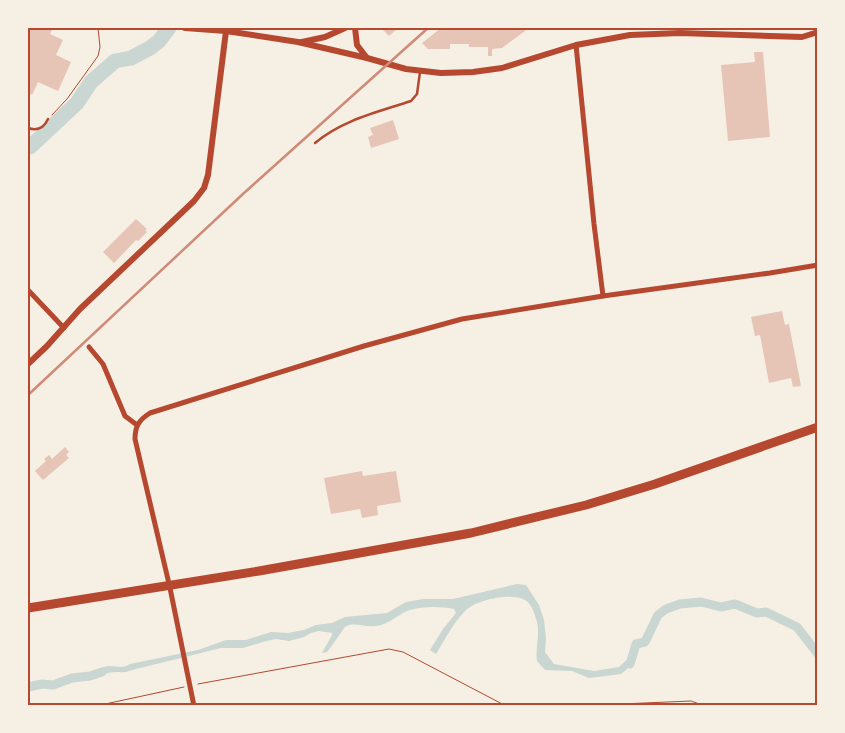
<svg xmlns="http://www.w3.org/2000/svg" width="845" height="733" viewBox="0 0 845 733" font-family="Karla,sans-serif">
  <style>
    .water { fill: #c9d6d2 }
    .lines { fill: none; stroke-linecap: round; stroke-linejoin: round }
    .canal { stroke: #c9d6d2; stroke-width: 9 }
    .river { stroke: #c9d6d2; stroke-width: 15 }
    .building { fill: #e6c5b7 }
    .path { stroke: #b5482f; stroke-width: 1 }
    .service { stroke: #b5482f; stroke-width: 2.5 }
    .minor { stroke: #b5482f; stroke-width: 5 }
    .tertiary { stroke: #b5482f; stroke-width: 6 }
    .trunk { stroke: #b5482f; stroke-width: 9 }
    .rail { stroke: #cf8b77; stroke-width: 2.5 }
    .neatline { fill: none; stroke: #b5482f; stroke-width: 2 }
  </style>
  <rect width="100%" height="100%" fill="#f6efe4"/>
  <path class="water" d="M517,584L526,585L539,605L544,620L546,638L545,652L554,664L594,671L619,667L634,653L633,664L621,674L589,678L572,671L545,670L537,661C535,647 541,632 536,619C534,612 531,603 525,600C512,592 476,600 466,610C454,622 445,639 436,654L430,650L443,629L456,613L454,609C443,606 419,606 407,611C397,615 388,625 376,626C366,628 354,621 345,627C343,629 331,648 327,652L322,653L332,635V633L319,631L311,633L304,637L289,641L276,639L266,641L243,648H221L132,670C125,673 123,672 116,672C107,672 98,677 90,679L92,671C98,670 103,666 109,666C118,666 123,669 130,664L198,650L226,640H246L271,632L288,633L304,630L316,625L332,623L345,617L387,613L406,602L423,599H453Z"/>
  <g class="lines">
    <g class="canal">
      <polyline points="630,664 636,644 645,642 658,615 666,609 680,604 701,602 721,607 735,604 757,613 766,612 797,627 818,654"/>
      <polyline points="28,687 42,684 53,685 72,678 90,676 102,672"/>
    </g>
    <polyline class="river" points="28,147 30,147 77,103 91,82 115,61 131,58 150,48 159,41 169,28"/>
  </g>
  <g class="building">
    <polygon points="28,28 53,28 50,34 63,40 56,55 71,62 58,91 38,82 32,95 28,92"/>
    <polygon points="381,28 398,28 389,36"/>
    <polygon points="441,28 529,28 502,48 492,49 492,56 488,56 488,47 469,47 469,44 450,44 450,49 428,49 422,43"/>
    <polygon points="754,52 763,52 770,137 728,141 721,65 755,62"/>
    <polygon points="393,120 399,139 371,148 368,137 373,135 370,128"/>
    <polygon points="136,219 147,229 145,230 147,232 138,241 136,240 114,263 103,252"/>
    <polygon points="782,311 785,325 789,324 801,386 793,387 791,378 769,383 760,335 755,336 751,317"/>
    <polygon points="65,447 69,452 66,455 69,458 43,480 35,471 46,461 44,459 49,455 52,459"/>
    <polygon points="362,471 363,476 396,471 401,502 377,506 378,515 362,518 360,509 331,514 324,478"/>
  </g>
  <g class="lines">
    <g class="path">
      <polyline points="52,115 67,99 98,56 100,47 98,28"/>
      <polyline points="198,684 389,649 403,652 506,706"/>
      <polyline points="96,706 184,687"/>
      <polyline points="574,706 691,701 705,706"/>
    </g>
    <g class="service">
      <path d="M28,128C37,131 44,128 48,119"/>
      <path d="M315,143C342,120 378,112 411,101L417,94L420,72"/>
    </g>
    <g class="minor">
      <polyline points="576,45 594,224 603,296"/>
      <polyline points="28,290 64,328"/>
      <polyline points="89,347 103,364 125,416 137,425"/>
      <path d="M194,706L170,588L135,439C135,426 139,420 150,413L364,346L462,319L603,296L770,273L818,265"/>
    </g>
    <g class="tertiary">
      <polyline points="185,28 226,31 298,42 367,58 406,69 441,73 473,72 502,68 576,45 630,35 680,33 802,37 818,32"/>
      <polyline points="355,28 357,45 367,58"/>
      <polyline points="302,42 325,37 345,28"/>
      <polyline points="28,364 47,346 80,309 194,201 204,188 208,175 226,31"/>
    </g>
    <polyline class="trunk" points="28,608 259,571 471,533 586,505 655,484 818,427"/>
    <polyline class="rail" points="28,395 244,193 428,28"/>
  </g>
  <rect width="845" height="733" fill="none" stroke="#f6efe4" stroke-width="58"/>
  <rect x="29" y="29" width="787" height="675" class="neatline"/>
</svg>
